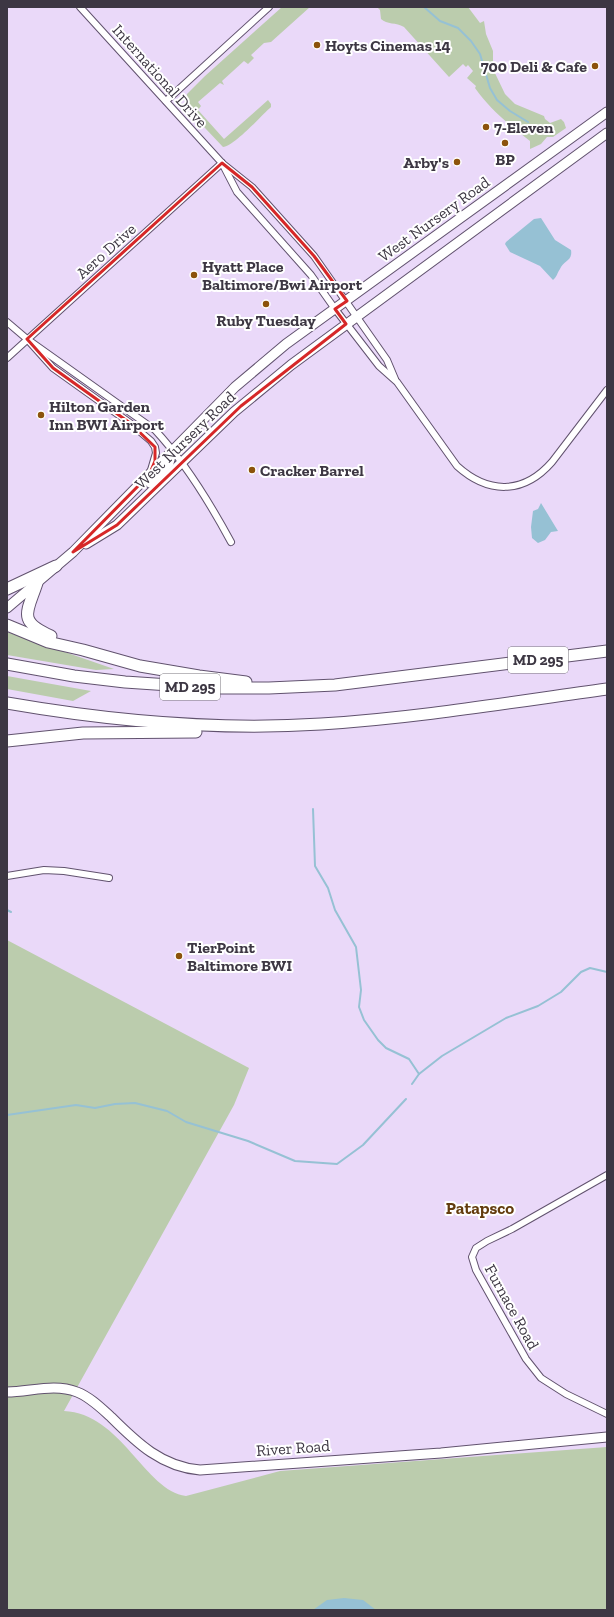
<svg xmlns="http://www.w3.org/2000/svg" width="614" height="1617" viewBox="0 0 614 1617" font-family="'Zilla Slab',serif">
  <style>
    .green { fill: #bbccad }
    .water { fill: #96c1d4 }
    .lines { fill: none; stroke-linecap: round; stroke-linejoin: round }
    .stream { stroke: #96c1d4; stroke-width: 2 }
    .street-casing { stroke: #61526e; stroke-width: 8 }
    .secondary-casing { stroke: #61526e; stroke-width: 11 }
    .highway-casing { stroke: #61526e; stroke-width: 13 }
    .street { stroke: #fff; stroke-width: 6 }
    .secondary { stroke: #fff; stroke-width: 9 }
    .highway { stroke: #fff; stroke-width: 11 }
    .marked { fill: none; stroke: #d62828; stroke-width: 3; stroke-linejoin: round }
    .poi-dot { fill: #8c530b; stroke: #fff; stroke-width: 1.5 }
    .labels { text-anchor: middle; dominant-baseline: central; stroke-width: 4; stroke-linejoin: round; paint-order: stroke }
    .shield { fill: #fff; stroke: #77737b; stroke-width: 1 }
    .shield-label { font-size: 15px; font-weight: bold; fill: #3d3743 }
    .poi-label { font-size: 16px; font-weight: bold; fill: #3d3743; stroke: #fff; text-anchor: start }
    .street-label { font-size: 16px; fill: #3d3743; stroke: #fff }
    .neighbourhood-label { font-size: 17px; font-weight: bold; fill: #633c0e; stroke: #fff }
  </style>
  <rect width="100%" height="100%" fill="#ead9f9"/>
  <g class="green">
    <path d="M282,7H310L271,42L264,43L251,55L254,58L248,64L244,61L222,81L224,85L220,83L198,102L201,106L198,110L224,139L268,100L271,104V107C261,116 234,146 223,147L188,110L187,94L205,76Z"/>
    <path d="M377,7H468L480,23L484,21L486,34L493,51V69L505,94L515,104L544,116L545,119L550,123L561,119L564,122L566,128L553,137H547L541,144L530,149V141C509,125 490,109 475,88L476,86L467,78L473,71L468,65L466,67L463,64L449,77L404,27C396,22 387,25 381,19L380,10Z"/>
    <polygon points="7,632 114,669 96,670 7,655"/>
    <polygon points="7,676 91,691 73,701 7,689"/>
    <path d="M7,940L249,1068L234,1105L64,1411C121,1413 145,1491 186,1496L280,1471L607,1447V1610H7Z"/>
  </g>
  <g class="water">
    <path d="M541,218L555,240L571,250C573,261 563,261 560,269C557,273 557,277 553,280L540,266L510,252L505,244L506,242L534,219Z"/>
    <polygon points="541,503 558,531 551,532 545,540 538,543 532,538 531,527 533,511 538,509"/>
    <polygon points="344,1598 363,1600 376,1610 313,1610 327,1600"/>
  </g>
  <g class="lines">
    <g class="stream">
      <polyline points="424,7 440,21 458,28 471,41 480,54 490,88 497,100 510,111 528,122"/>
      <polyline points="313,809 315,866 328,888 335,910 356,947 361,990 359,1007 364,1020 378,1040 386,1048 409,1059 419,1074"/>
      <polyline points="7,910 11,912"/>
      <polyline points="412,1084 419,1074 442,1056 506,1018 538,1006 561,992 581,972 590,968 607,972"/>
      <polyline points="7,1115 76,1105 95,1108 115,1104 135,1103 167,1111 186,1122 248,1141 295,1161 337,1164 363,1145 406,1099"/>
    </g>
    <g class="street-casing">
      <g id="street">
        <polyline points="80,7 222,163 252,187 314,256 387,360 395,379"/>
        <polyline points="166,101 269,7"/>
        <path d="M222,163L237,192L311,275L335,309L379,366L397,382L457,466C488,494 523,495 552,462L607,390"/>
        <polyline points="7,322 27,339 53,368 130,423 151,441 155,447 156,453 151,470"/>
        <path d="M27,339L155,430C184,461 211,505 231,542"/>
        <polyline points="7,358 222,163"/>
        <polyline points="7,876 44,870 64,871 109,878"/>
        <polyline points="607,1175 512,1229 487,1241 476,1248 472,1257 476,1270 526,1359 541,1378 566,1394 607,1414"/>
      </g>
    </g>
    <g class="secondary-casing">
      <g id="secondary">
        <polyline points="150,483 169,463 172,452"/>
        <polyline points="86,544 117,525 234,412 291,365 607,133"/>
        <polyline points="7,608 73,552 235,387 286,344 607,112"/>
        <path d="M7,1392C30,1392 54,1383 77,1392C90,1397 101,1408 111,1417C137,1443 162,1467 200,1470L441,1453L607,1437"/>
      </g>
    </g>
    <g class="highway-casing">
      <g id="highway">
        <path d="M37,583C28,611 16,621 51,636"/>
        <polyline points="7,589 56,566"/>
        <polyline points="7,625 48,642 83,650 140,666 199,676 246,682"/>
        <polyline points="7,664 74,676 125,682 214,688 269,688 335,685 607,651"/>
        <path d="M7,703C111,721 215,731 321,724C417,718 512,702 607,689"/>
        <polyline points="7,741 83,733 196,732"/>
      </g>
    </g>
    <use href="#street" class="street"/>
    <use href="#secondary" class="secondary"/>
    <use href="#highway" class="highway"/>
  </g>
  <path class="marked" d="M222,163L252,187L314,256L347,301L335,309L346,324L241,406L117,525L73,552L149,475L155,461V447L130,423L53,368L27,339Z"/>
  <g class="poi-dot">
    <circle cx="317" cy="45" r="4"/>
    <circle cx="595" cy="66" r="4"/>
    <circle cx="486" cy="127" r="4"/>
    <circle cx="505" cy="143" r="4"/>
    <circle cx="457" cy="162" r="4"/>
    <circle cx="194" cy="275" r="4"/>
    <circle cx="266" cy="304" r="4"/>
    <circle cx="41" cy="415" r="4"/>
    <circle cx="252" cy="470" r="4"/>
    <circle cx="179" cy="956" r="4"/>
  </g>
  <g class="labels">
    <g class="shield">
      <rect x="508" y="647" width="60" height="26" rx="3"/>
      <rect x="160" y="674" width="60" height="26" rx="3"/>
    </g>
    <g class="shield-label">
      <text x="538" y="660">MD 295</text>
      <text x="190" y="687">MD 295</text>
    </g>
    <g class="poi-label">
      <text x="325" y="45">Hoyts Cinemas 14</text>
      <text x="587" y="66" text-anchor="end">700 Deli &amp; Cafe</text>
      <text x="494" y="127">7-Eleven</text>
      <text x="505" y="159" text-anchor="middle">BP</text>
      <text x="449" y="162" text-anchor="end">Arby's</text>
      <text x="202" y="266">Hyatt Place<tspan x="202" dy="18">Baltimore/Bwi Airport</tspan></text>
      <text x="266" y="320" text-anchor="middle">Ruby Tuesday</text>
      <text x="49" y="406">Hilton Garden<tspan x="49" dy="18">Inn BWI Airport</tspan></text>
      <text x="260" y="470">Cracker Barrel</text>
      <text x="187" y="947">TierPoint<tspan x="187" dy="18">Baltimore BWI</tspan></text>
    </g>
    <g class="street-label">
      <text transform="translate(160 76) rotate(48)">International Drive</text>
      <text transform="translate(434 219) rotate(-36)">West Nursery Road</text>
      <text transform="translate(106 251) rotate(-42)">Aero Drive</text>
      <text transform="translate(185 440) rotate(-44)">West Nursery Road</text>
      <text transform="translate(512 1307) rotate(61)">Furnace Road</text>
      <text transform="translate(293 1448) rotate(-4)">River Road</text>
    </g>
    <g class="neighbourhood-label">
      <text x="480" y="1208">Patapsco</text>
    </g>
  </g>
  <rect width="614" height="1617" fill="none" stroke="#3d3743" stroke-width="16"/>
</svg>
